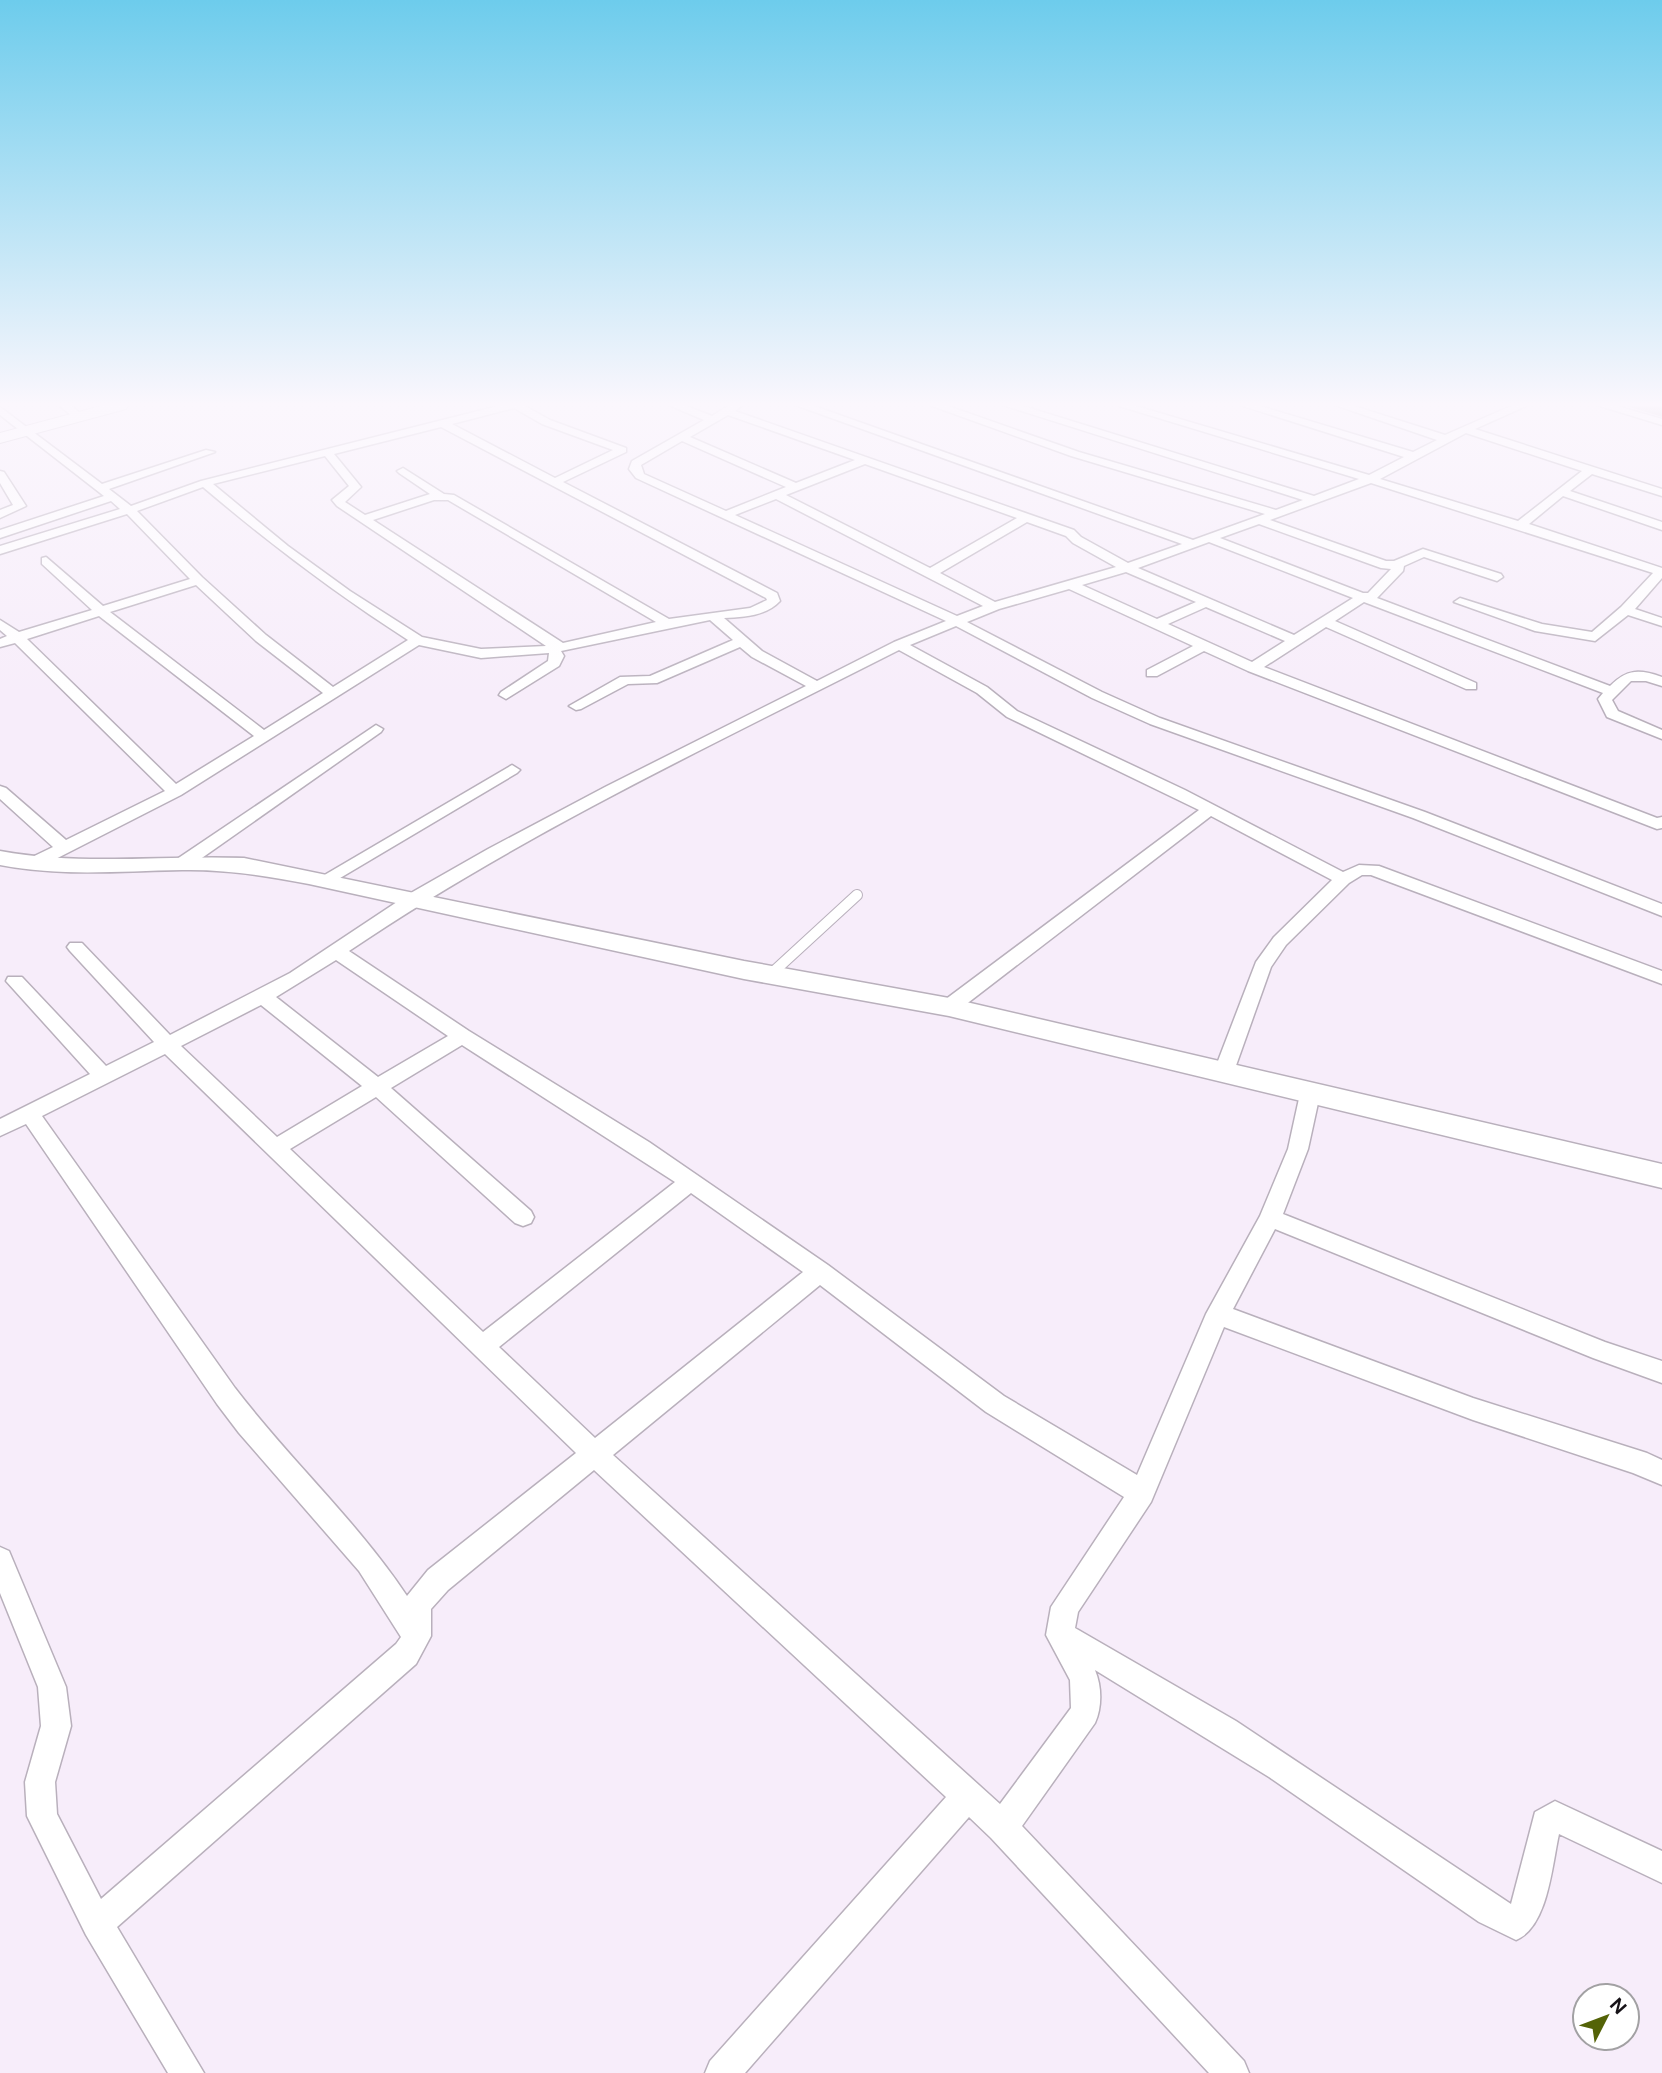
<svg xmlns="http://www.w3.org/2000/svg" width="1662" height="2073" viewBox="0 0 1662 2073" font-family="'DM Sans',sans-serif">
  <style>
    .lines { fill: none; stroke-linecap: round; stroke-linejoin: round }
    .lane-casing { stroke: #b9b0bc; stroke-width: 12 }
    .street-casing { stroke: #b9b0bc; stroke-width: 3 }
    .secondary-casing { stroke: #b9b0bc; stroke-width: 3 }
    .primary-casing { stroke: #b9b0bc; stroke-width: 2 }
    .lane { stroke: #fff; stroke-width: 10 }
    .street { fill: #fff; fill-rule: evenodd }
    .secondary { fill: #fff; fill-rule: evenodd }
    .primary { fill: #fff; fill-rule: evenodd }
    .wall { fill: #ab9ea4 }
  </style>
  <rect width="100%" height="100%" fill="#f7edfa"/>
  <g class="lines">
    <g class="lane-casing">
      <polyline id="lane" points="771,974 857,895"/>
    </g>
    <g class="street-casing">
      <g id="street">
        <polygon points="60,406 72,406 81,414 72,416"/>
        <path d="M498,406H525L550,420L626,448V452L563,482L777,593L780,601C766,616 744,617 724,618L762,651L817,681L894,642L946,621L636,478L629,469L632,461L704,420L671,406H686L712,416L728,406H741L735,411L1074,530L1081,537L1128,563L1182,544L798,406H814L1193,540L1265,514L1071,456L932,406H948L1079,452L1276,510L1303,500L1006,406H1023L1314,496L1359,479L1119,406H1136L1369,475L1404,457L1243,406H1260L1413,452L1437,440L1338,406H1354L1445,435L1511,406H1526L1475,429L1662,489V496L1592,474L1570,491L1662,522V530L1563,496L1529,524L1662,568V578L1635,609L1662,618V626L1628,615L1595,641L1535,631L1454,602L1460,598L1542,624L1592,632L1621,607L1653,573L1371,483L1270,520L1386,561H1394L1423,549L1501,574L1503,577L1497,581L1424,557L1404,566L1403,571L1377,598L1610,686C1627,669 1639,669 1662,677V686L1646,681H1631L1612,700L1618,711L1662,730V739L1607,717L1598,699L1603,693L1364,602L1335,621L1476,683V689H1466L1326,627L1264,667L1657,818L1662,817V828L1657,829L1248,671L1204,651L1157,676H1147V670L1193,646L1069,589L999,609L967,622L1102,692L1160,718L1425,812L1662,904V916L1413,818L1150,724L1092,698L956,626L910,645L987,687L1017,711L1185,790L1343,872L1359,865L1379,866L1662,971V984L1371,875H1362L1349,883L1286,945L1271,967L1233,1074L1230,1079L1223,1081L1216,1079L1213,1074L1256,962L1274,937L1332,880L1211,816L956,1012H942L940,1007L942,1002L1199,810L1007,717L977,693L899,650C712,745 522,834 349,951L469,1031L649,1142L828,1265L1004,1396L1137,1475L1206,1314L1260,1216L1288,1149L1300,1094L1303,1089L1310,1086L1317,1089L1320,1094L1308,1149L1283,1214L1605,1342L1662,1361V1383L1593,1358L1275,1229L1233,1309L1473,1398L1647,1453L1662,1460V1485L1633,1473L1473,1420L1224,1327L1151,1502L1078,1612L1075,1628L1236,1721L1511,1904L1535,1812L1555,1801L1662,1851V1883L1559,1834C1552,1865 1548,1927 1516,1940L1479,1922L1269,1777L1095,1670C1102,1687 1102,1707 1095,1723L1022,1826L1244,2061L1249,2073H1209L991,1838L969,1817L745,2073H705L710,2061L946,1797L594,1470L448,1590L431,1609V1636L416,1664L117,1927L204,2073H168L86,1935L27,1816L25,1782L41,1726L38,1687L0,1593V1547L9,1551L66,1687L71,1726L55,1782L57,1814L101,1899L396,1644L401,1637L359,1571L239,1433L217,1404L26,1124L0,1136V1119L90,1074L6,981L8,977H22L106,1066L154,1042L70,951L67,947L70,943H82L170,1035L290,973L409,894L488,849L605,787L806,686L752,657L740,647L657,683L628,684L581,709L576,710L569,706L620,677L650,676L733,640L710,620L561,651L564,656L559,666L506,699L499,695L501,692L548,661L549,653L481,658L419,645L181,795L38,868H26L24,864L26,860L53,847L0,799V786L6,788L66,840L165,791L15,643L0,647V639L7,636L0,630V620L19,632L92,610L42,564V558L46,557L103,606L190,579L127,514L0,554V546L120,509L111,501L0,538V530L104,496L0,415V407L102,484L206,450L215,452L109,489L131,506L201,481ZM514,408L542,424L613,450L555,478L452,424ZM728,415L855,460L796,483L690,437ZM441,427L766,598L767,600L750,608L669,619L454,495L444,494L403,468L397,471L399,473L430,494L365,515L345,502L361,487L334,454ZM1466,433L1582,471L1518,521L1380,479ZM682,441L786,487L726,511L644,474L641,465ZM325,456L349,486L332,500L337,506L546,646L481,649L422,637L350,591L288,546L213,484ZM865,464L1017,518L930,568L786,495ZM203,487C269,543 335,593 408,640L333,687L266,635L202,577L137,511ZM776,499L983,606L957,616L735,515ZM434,500H448L656,622L563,643L373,520ZM1027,522L1066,536L1073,543L1116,567L995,602L940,573ZM1259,524L1381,568L1391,569L1368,593H1363L1220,538ZM1209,542L1353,598L1294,635L1138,568ZM1126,572L1196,602L1157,619L1082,585ZM196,585L256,641L323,693L264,730L110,612ZM1206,607L1285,641L1252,662L1168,624ZM99,616L254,736L176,784L27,639ZM336,960L448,1036L378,1077L276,997ZM261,1005L362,1086L277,1137L181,1046ZM462,1045L675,1182L483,1332L290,1149L376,1097L515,1223L523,1226L531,1223L534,1217L531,1211L391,1088ZM165,1054L576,1453L428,1570L407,1596C357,1521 290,1460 235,1388L42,1116ZM691,1193L803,1272L595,1438L499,1347ZM820,1285L986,1412L1124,1497L1051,1607L1046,1635L1070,1680L1071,1708L1000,1804L613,1455Z"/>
        <polygon points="1600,406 1617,406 1662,419 1662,425"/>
        <polygon points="0,471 4,472 26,506 0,518 0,510 13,505 0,483"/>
        <polygon points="376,725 383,729 381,732 189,867 177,867 175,863 177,859"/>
        <polygon points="512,765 520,770 517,773 330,884 318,884 316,880"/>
      </g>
    </g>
    <g class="secondary-casing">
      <path id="secondary" d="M0,851C80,866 163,855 244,858L744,961L949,998L1662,1164V1188L949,1016L744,979L309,884C266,876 225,869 182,870C120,871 61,877 0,865Z"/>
    </g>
    <g class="primary-casing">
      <polygon id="primary" points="101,406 128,406 126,409 0,443 0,433"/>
    </g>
    <use href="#lane" class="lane"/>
    <use href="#street" class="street"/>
    <use href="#secondary" class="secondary"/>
    <use href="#primary" class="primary"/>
  </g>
  <polygon class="wall" points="1627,406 1662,406 1662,417"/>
  <linearGradient id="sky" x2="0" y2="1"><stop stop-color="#6dccec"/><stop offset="0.58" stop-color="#fbf7fd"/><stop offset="1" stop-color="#fbf7fd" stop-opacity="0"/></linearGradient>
  <rect width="1662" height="697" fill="url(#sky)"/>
  <g transform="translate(1606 2017) rotate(48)"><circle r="33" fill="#ffffff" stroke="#a2a1a3" stroke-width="2"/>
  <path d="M0-5L12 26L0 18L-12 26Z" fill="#546307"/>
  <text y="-10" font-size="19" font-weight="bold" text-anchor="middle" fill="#171318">N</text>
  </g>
</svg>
